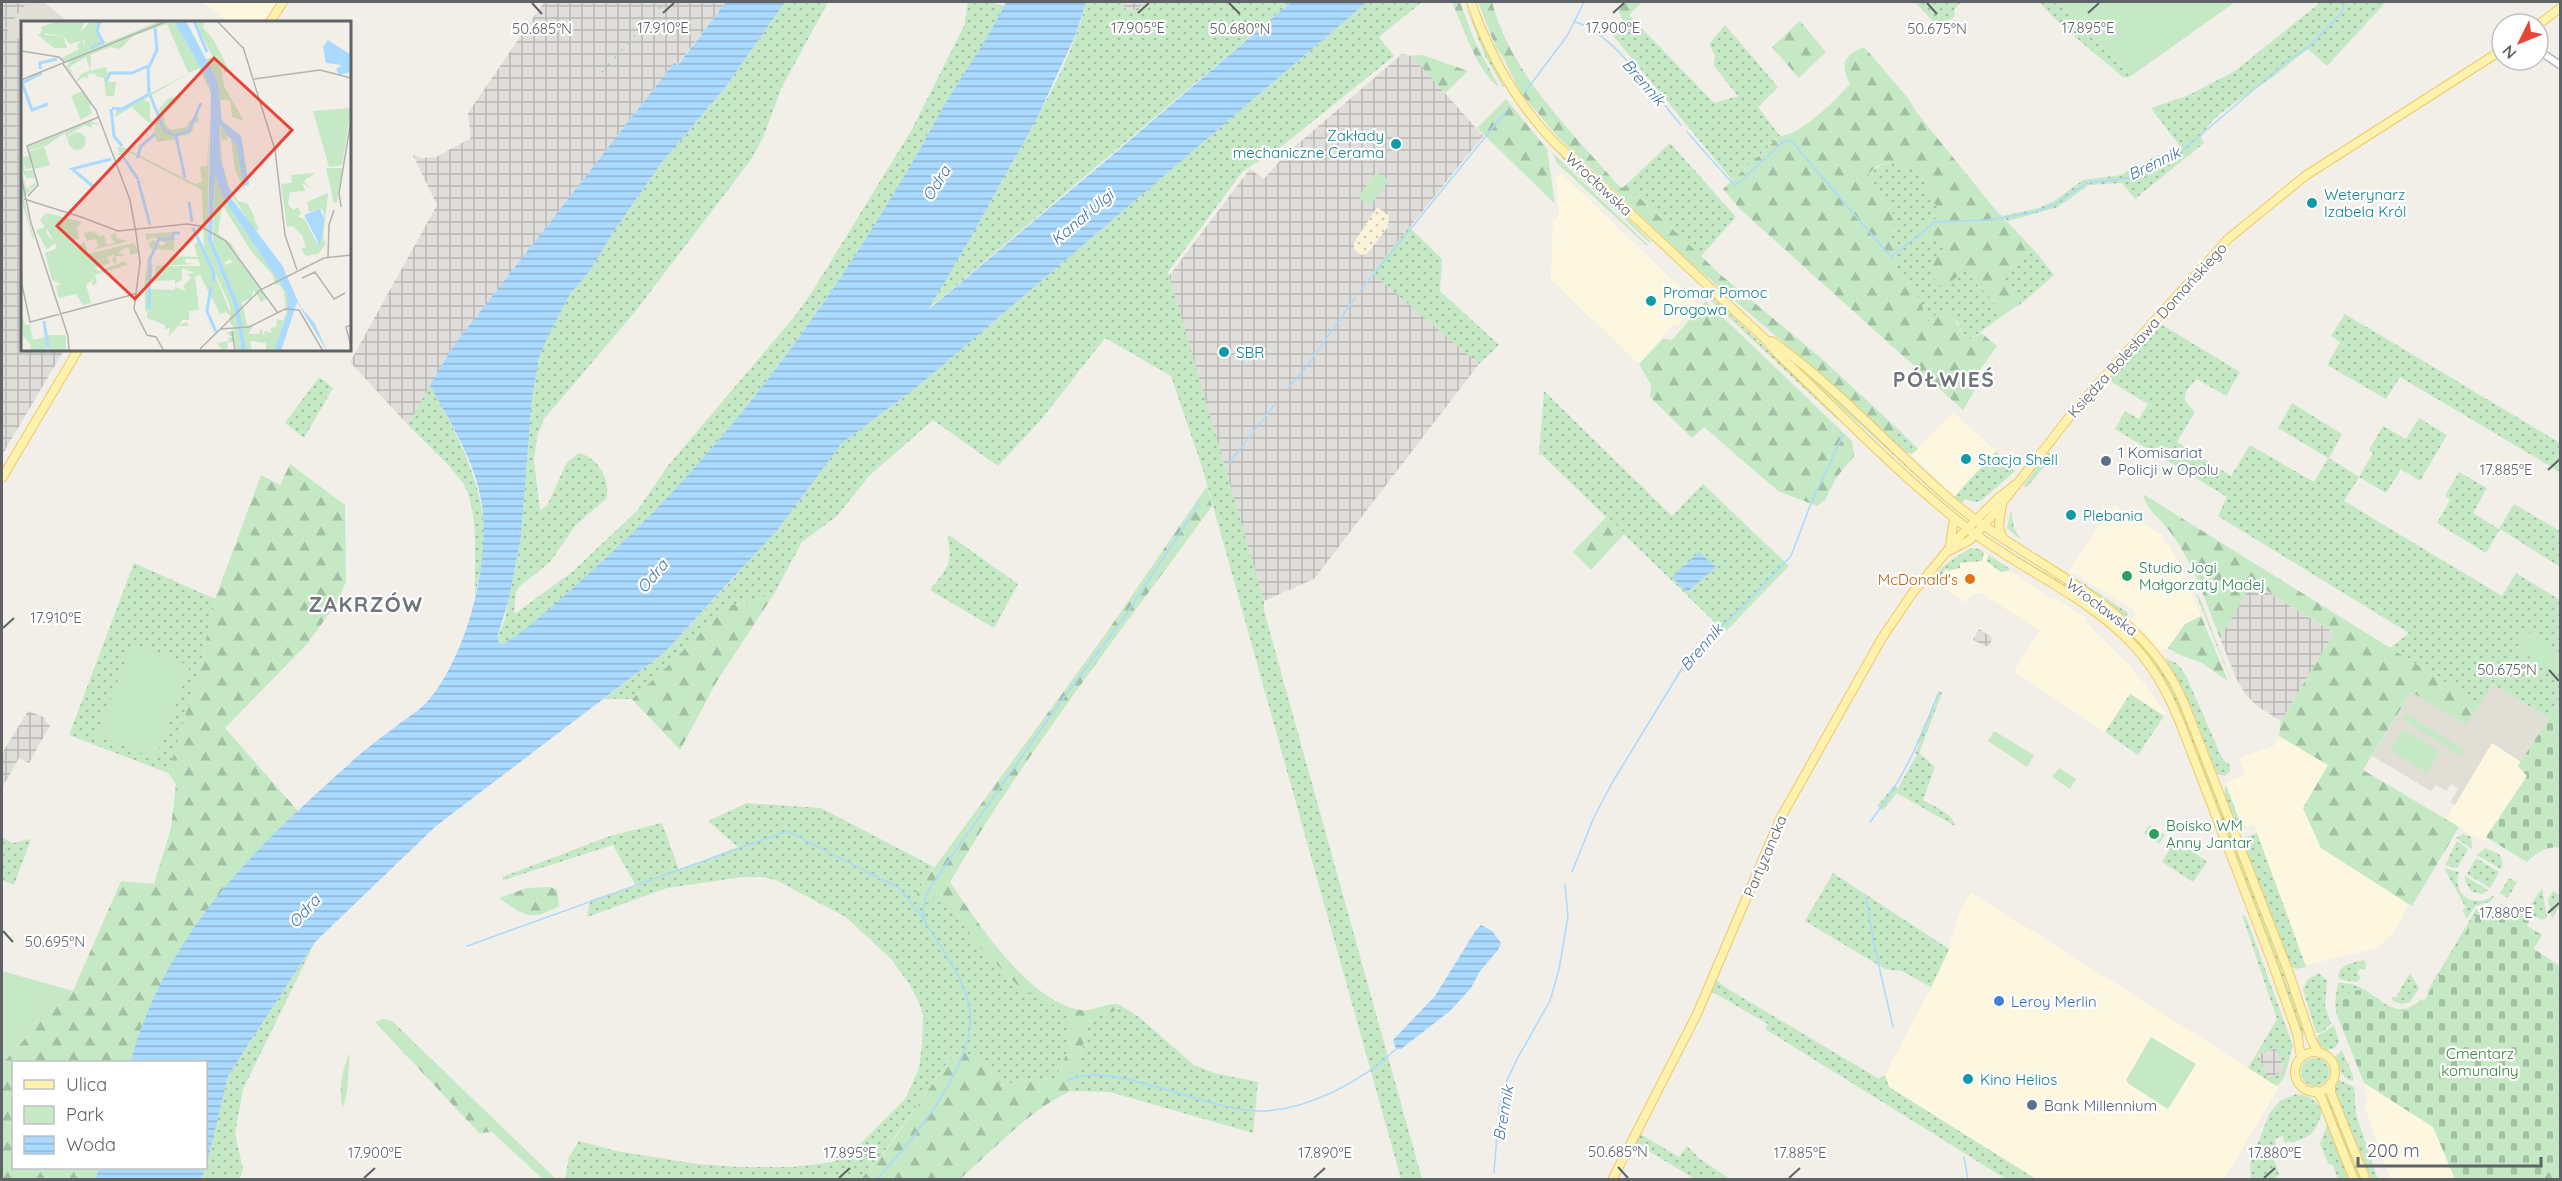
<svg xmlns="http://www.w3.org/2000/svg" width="2562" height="1181" viewBox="0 0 2562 1181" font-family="Quicksand,sans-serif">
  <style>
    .commercial { fill: #fef7e0 }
    .industrial { fill: url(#industrial-grid) }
    .education { fill: #e1ded6 }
    .grass { fill: url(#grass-dots); fill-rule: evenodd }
    .forest { fill: url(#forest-firs) }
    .sand { fill: url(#sand-dots) }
    .cemetery { fill: url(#cemetery-stones) }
    .green { fill: #c5e8c5 }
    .water { fill: url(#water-rules) }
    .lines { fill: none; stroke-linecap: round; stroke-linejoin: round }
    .stream { stroke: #aadaff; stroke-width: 1.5 }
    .minor-casing { stroke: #b5b8bc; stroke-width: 9 }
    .major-casing { stroke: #f2c960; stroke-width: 10 }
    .minor { stroke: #fff; stroke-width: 6 }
    .major { stroke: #fff2af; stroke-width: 8 }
    .rail { stroke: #b6b7b8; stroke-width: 1.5; stroke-dasharray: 1.5 8; stroke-linecap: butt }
    .ticks { fill: none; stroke: #5f6368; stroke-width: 2 }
    .culture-dot { fill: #0f9aa8; stroke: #fff; stroke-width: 2 }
    .service-dot { fill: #5c6f8a; stroke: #fff; stroke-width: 2 }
    .leisure-dot { fill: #2e9e5b; stroke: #fff; stroke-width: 2 }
    .food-dot { fill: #e8710a; stroke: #fff; stroke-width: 2 }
    .shop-dot { fill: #3f7fe0; stroke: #fff; stroke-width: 2 }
    .labels { text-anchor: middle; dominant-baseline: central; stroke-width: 4.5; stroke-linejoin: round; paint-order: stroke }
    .culture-label { font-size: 15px; fill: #0d838f; stroke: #fff; text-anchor: start }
    .street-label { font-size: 15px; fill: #5f6368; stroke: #fff }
    .service-label { font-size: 15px; fill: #4e5e75; stroke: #fff; text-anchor: start }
    .leisure-label { font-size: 15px; fill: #27864d; stroke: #fff; text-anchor: start }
    .food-label { font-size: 15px; fill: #c56008; stroke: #fff; text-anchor: end }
    .shop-label { font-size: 15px; fill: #366cbe; stroke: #fff; text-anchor: start }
    .park-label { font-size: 15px; fill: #348238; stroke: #fff }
    .water-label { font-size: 16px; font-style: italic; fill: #4174aa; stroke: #fff }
    .district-label { font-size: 21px; font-weight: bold; letter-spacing: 1.5px; fill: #70757a; stroke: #fff }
    .inset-river { fill: none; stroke: #aadaff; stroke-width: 3 }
    .inset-road { fill: none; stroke: #b3b3b1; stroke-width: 1.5 }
    .view { fill: #ea4335; fill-opacity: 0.15; stroke: #ea4335; stroke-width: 3 }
    .inset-edge { fill: none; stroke: #5f6368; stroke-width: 3 }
    .ticks-label { font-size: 15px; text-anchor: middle; fill: #5f6368; stroke: #fff; stroke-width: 4.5; stroke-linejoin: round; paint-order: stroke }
  </style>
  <defs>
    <pattern id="industrial-grid" width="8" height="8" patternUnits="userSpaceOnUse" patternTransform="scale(1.5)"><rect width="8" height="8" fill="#e0deda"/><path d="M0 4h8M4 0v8" fill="none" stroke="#b9b8b5"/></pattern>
    <pattern id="grass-dots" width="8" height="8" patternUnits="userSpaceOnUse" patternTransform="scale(1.5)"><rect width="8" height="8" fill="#c5e8c5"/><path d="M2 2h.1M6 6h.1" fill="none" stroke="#a3c0a4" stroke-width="1.8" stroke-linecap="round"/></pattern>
    <pattern id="forest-firs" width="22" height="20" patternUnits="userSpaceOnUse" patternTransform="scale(1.5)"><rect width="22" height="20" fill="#c5e8c5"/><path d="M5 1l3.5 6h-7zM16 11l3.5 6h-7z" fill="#a3c0a4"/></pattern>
    <pattern id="sand-dots" width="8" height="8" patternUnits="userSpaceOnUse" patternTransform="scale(1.5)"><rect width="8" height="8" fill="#fbf3d9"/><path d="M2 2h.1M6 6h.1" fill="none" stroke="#cec8b4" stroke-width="1.8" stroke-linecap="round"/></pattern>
    <pattern id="cemetery-stones" width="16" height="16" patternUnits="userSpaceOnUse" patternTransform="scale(1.5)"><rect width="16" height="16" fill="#c5e8c5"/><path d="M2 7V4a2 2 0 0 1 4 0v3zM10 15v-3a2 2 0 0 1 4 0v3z" fill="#a3c0a4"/></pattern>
    <pattern id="water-rules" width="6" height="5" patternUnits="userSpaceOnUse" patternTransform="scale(1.5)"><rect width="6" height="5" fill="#aadaff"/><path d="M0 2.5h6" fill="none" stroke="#8eb4d2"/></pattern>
  </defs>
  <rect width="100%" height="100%" fill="#f1efe8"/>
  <g class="commercial">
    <polygon points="203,2 283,2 270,22 228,22"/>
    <polygon points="1561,173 1697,303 1678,325 1673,325 1639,364 1551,280 1553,219 1555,220 1559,214 1556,177"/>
    <polygon points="1953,412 1996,451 1954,497 1912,454"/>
    <polygon points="2114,505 2164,536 2164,541 2169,545 2180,564 2201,616 2185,624 2168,648 2158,650 2130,620 2136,615 2133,610 2079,576 2068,572"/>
    <polygon points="1970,548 1979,549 2051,599 2059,600 2087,619 2085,621 2097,634 2130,665 2166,713 2164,716 2130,694 2105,732 2014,671 2040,631 1981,593 1975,593 1964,602 1930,579 1946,564"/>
    <polygon points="2279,736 2328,765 2303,808 2321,848 2409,905 2393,933 2377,948 2306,965 2254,825 2242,827 2225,783 2245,775 2239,758 2274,746"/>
    <polygon points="2492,742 2521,762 2518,767 2527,776 2484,842 2446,819"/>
    <polygon points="1971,892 2279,1087 2224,1179 2037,1180 1889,1087 1885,1075 1945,961 1961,909"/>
    <polygon points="2364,1083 2433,1127 2455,1179 2390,1179 2365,1108 2368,1101"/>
  </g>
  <g class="industrial">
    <polygon points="2,2 28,2 6,28 22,42 22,350 64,350 2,455"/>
    <polygon points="544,2 726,2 677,65 674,63 454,345 408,425 350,362 437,205 413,155 422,158 436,157 471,138 468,113"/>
    <polygon points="1122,2 1149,2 1131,11 1124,8"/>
    <polygon points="1402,54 1412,56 1483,136 1373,273 1479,364 1314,579 1264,601 1169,276 1250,169 1264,179 1285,155"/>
    <polygon points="2252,582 2334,633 2281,721 2257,706 2245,694 2235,676 2220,638"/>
    <polygon points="1979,629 1993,638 1988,647 1973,640"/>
    <polygon points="28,711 46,718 45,721 50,725 29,763 19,758 2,788 2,753"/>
    <polygon points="2276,1048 2285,1071 2267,1078 2258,1055"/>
  </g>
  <g class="education">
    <polygon points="28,2 44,2 68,22 22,22 22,42 6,28"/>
    <polygon points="2492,684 2549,718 2521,762 2492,743 2455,805 2450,802 2458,789 2451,784 2446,791 2436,785 2431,791 2372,756 2411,692"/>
  </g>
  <g class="grass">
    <path d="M785,2H828L782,87L762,140L750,161L634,313L544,419L537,436L534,461L540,510L547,506L567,462L579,453C597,457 612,480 606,499L575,526L550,562L520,586L516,592L514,612L516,613L572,572L637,511L667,467L794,317L812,292L911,131L964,26L968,2H992L1004,6C987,43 961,76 941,111C928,133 916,157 903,179C818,319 720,455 598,566C568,593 538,622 504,644H500L497,638L505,619L521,536L532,399L539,358L546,338L570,294L589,272L614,231L662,162L724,89Z"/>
    <path d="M1086,2H1122L1124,8L1131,11L1149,2H1291L926,311C959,258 990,203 1020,148C1046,102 1074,53 1086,2Z"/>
    <polygon points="1367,2 1422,2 1379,37 1394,56 1277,150 1243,171 1168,272 1264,601 1264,611 1422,1179 1401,1179 1203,470 1171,376 1105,338 1040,421 998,466 933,420 869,476 837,516 802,542 774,594 743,604 727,605 670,664 632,699 604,699 665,652 735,577 841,444 922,383"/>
    <polygon points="1464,2 1486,51 1504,86 1503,87 1485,56"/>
    <polygon points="1915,2 1961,2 1954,10 1955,16 1939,28"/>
    <polygon points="2039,2 2057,2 2131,76 2124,78 2060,24"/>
    <path d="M2321,2H2386L2327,66L2308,49C2295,58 2284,69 2271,78C2250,94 2211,113 2201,138L2204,143L2135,199L2122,183L2089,185L2058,207L2008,221L2002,216L2039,208L2054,201L2083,180L2121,175L2156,156L2182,149L2151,108L2189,95L2235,71Z"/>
    <polygon points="1629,15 1714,103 1738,96 1714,66 1715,55 1709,44 1725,25 1778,87 1758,107 1780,136 1732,180 1611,33"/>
    <polygon points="1670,143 1736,217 1701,256 1626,185"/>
    <polygon points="1555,149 1651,241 1650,243 1573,170"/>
    <polygon points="1553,153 1648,245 1647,246 1557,163"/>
    <path d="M1891,161L1901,168L1910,166L1925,181L1930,199L1937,206L1939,213L1936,237L1945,248L1937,255L1965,271L2005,314L1968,341L1963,335L1957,321H1931L1926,324C1923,317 1924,311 1922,305C1917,295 1904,277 1895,270L1897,262L1891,238L1895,217L1868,174L1870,171Z"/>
    <polygon points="1409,227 1442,259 1440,291 1499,345 1479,364 1372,273"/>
    <polygon points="2034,250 2054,275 2022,303 2000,276"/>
    <polygon points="1711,296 1839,418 1838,420 1707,297"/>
    <polygon points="2345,314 2560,443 2560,472 2400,377 2386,399 2327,365 2340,342 2331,336"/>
    <path d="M2154,320L2240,372L2226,396L2197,379C2191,385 2184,391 2185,401L2195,412L2177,442L2231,476L2250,445L2314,482L2328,458L2278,428L2292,403L2342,434L2329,458L2359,477L2373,453L2369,450L2383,426L2406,439L2419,418L2447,435L2420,481L2401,469L2386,493L2359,477L2344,501L2502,596L2516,573L2560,600V701L2549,718L2492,684L2480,704L2390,648L2409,633L2218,516L2227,497L2115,429L2125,411L2139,419L2148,404L2103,377Z"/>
    <polygon points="1795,365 1822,386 1967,518 1937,495"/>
    <polygon points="319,377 333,388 304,438 285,423"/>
    <path d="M430,385C458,437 488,489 484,550C482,566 478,581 475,596C474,566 480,507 462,482C447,461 425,443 408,425Z"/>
    <polygon points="1544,391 1672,516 1703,484 1789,566 1725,632 1542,455 1539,455"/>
    <polygon points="1900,431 1918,449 1912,454 1905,452 1891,440"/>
    <polygon points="1996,451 2015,471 1982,500 1976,502 1965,499 1962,503 1954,497"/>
    <polygon points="2050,453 2054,454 2053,456 2027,487 2023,487 2045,455"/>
    <polygon points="2459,472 2487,488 2473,513 2499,529 2514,504 2560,531 2560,567 2500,529 2486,553 2437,523 2450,500 2445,496"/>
    <polygon points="2011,510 2014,528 2021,540 2007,528"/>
    <path d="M949,535L1018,584L994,628L930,590C945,571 955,562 947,537Z"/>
    <path d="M1997,543C2042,573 2092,596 2132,634C2184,682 2202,758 2226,823C2253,893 2281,963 2305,1035L2301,1036L2278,966L2198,756L2171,692L2159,671L2144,651L2119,626Z"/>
    <polygon points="1970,548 1979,549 1984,552 1982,561 1960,563 1960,568 1948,571 1946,569 1940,577 1936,574 1946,564"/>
    <polygon points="1989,555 2010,569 2008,571 2001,572 1986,561"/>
    <polygon points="134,563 215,599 201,664 168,773 69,735"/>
    <polygon points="2070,578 2080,581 2128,613 2126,617"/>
    <polygon points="2196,594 2199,596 2233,686"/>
    <polygon points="2165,658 2178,664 2186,676 2223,760 2229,764 2230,771 2225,776 2217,774 2189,702"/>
    <path d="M1939,691L1942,693L1919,753L1935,767L1923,800C1933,806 1953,813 1955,826L1897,793L1883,810L1877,806L1894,786L1898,788L1917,754L1915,753L1919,745L1917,742Z"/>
    <polygon points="2130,694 2164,716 2138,755 2105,732"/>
    <path d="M2226,785L2242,827L2246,826L2242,830C2233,824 2221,794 2226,785Z"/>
    <polygon points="747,803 821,808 934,867 918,890 917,897 939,892 946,899 979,946 1020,988 1071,1014 1069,1048 1055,1080 1034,1079 1001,1085 980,1059 961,1052 949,1060 884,1152 861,1179 565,1179 569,1157 579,1141 616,1151 697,1164 740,1167 793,1167 833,1162 845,1156 864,1140 906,1098 919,1068 922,1043 923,1016 919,1003 910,985 891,959 846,917 776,880 762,877 742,877 667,888 587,917 590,900 636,886 613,845 503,880 502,877 610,836 662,823 679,870 738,847 708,821"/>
    <polygon points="2257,833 2306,967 2295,969 2290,965 2243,841 2245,838"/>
    <polygon points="2463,834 2471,837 2472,849 2456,838"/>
    <polygon points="2,837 13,843 31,839 14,885 2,880"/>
    <polygon points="2176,839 2207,862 2193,882 2162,862"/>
    <polygon points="2457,841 2468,849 2457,868 2445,865"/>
    <polygon points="2485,848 2499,854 2503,862 2501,869 2477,855"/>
    <polygon points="2476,858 2499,872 2490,888 2467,874"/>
    <path d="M2444,868L2459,872C2451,896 2477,910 2495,894L2490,902L2475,906L2467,919L2462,910L2466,908Z"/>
    <polygon points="1833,873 1949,949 1931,987 1902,971 1885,969 1805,921"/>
    <polygon points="2465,876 2488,890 2482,894 2472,892 2465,881"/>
    <polygon points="2509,878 2517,882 2508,898 2500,893"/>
    <polygon points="2542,888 2547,917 2542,920 2533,915 2529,920 2526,912"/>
    <polygon points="2553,891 2560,895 2560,905 2552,919 2548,900"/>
    <polygon points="2493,905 2498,909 2477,914 2430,994 2427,992 2477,908"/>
    <path d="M2242,915L2246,917L2293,1046L2284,1078L2277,1086L2248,1068L2277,1019ZM2276,1048L2285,1071L2267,1078L2258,1055Z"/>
    <polygon points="315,942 243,1089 235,1134 243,1169 240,1179 202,1180 228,1076"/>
    <path d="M2365,960L2366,967L2365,970L2360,968L2357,974L2361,977L2358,982L2342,980L2338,977C2340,963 2353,963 2365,960Z"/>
    <polygon points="2319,973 2327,981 2325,1006 2331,1024 2321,1033 2316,1033 2303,989 2308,979"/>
    <polygon points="2410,973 2419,988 2410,1002 2402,1004 2393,1001 2392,997 2396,997"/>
    <polygon points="1714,978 1728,989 1879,1079 1885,1075 1889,1087 2036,1179 2006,1179 1765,1029 1768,1024 1709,990"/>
    <path d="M2338,983C2344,983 2351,983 2357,986C2381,996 2396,1024 2421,999L2426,1001L2414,1010L2406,1012H2336L2335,1002Z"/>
    <polygon points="1118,1004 1139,1017 1194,1065 1214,1073 1258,1082 1253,1133 1110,1092 1071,1091 1089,1023 1100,1015 1115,1011"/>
    <polygon points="2334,1025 2339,1042 2335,1048 2327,1050 2319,1045 2314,1039"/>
    <path d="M2342,1050L2353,1076V1081C2338,1077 2342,1067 2335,1057Z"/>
    <circle cx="2315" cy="1072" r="14"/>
    <polygon points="2339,1080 2354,1087 2356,1115 2378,1179 2371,1179 2336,1096 2335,1087"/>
    <path d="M2296,1094C2309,1095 2317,1100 2322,1112C2315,1134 2312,1136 2291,1143L2290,1141L2285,1143L2282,1136L2275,1139L2277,1149L2274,1160L2280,1175L2276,1176V1179H2251L2250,1163L2270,1112L2280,1101Z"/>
    <polygon points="2328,1097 2362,1179 2359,1179 2324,1098"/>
    <polygon points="2327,1125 2328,1125 2350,1179 2338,1179 2332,1164 2329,1165 2320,1144"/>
    <polygon points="1637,1132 1679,1157 1687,1146 1699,1158 1730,1179 1695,1179 1632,1141"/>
  </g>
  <g class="forest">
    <path d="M1452,2H1460L1475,42L1499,87C1478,74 1462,24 1452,2Z"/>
    <path d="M1478,2H1492C1511,74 1570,130 1618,185L1622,188L1626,185L1722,276L1821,358L1900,431L1891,440L1842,393L1684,257L1558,137L1520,92L1503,57L1496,48Z"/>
    <polygon points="1626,2 1642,2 1623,21 1618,9"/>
    <polygon points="1800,21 1826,52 1799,78 1772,47"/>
    <path d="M1864,47L1908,98L1917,113L1994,208L2034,250L2001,276L2022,303L2005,314L1965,271L1945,286L1938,285L1929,269L1931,262L1944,248L1936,238L1923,242L1916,236V232L1938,217L1937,206L1930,199L1925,181L1910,166L1901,168L1891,161L1877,166L1868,174L1895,217L1891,238L1897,262L1895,270C1905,279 1916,293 1922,305C1924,310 1923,317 1926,323L1940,311C1957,313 1958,331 1968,341L1981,333L1997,346L1977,374L1982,378L1963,410L1741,210L1723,189L1780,136C1800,136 1836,99 1850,84C1840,65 1843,55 1864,47Z"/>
    <polygon points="1423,55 1468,71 1445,93 1412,56"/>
    <polygon points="1506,99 1547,149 1555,204 1477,128"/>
    <polygon points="1706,301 1852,441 1854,456 1836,478 1825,500 1817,506 1778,491 1704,427 1692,438 1650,397 1651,385 1639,364 1663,339 1672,340"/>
    <path d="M290,464L345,505L346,582L336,604L307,644L225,728L298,811C219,888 162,954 130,1062H14V1168H99L95,1179L2,1180V1064L30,1033L52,985L73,991L121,881L154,884L171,828L176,784L168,773L201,664L215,599L261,475L280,485Z"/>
    <path d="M1207,486L1212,506C1123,629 1027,750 950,882C978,923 1029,1002 1081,1010C1092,1012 1104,1003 1118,1004L1115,1011L1100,1015L1089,1023L1071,1091C1029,1110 994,1149 960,1179H861L885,1152L949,1060L962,1052L980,1059L1001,1085L1034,1079L1055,1080L1069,1048L1071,1014L1020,988L979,946L946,899L939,892L928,903L916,897L918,890L1102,639Z"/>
    <path d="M2143,494L2480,704L2467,725L2411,692L2363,770L2459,827L2412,906L2321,848L2303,808L2328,765L2279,736L2281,721L2334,633L2253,582L2220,638C2205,600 2193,560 2167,528C2158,516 2146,509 2143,494Z"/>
    <polygon points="1607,516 1625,533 1591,570 1573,552"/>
    <polygon points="774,594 717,681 680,750 632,699 670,664 727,605 743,604"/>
    <polygon points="2201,616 2228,681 2202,663 2178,654 2168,648 2185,624"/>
    <path d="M551,887L557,890L559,906C531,921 525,917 499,898L527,888Z"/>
    <polygon points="383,1019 392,1021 556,1179 543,1179 492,1132 479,1133 375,1022"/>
    <path d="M350,1053L347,1092L343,1108C338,1092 342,1068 350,1053Z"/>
    <polygon points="2559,1157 2560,1179 2542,1180"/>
  </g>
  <polygon class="sand" points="1377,207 1389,216 1388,227 1367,254 1360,255 1354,249 1354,243"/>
  <g class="cemetery">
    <path d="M2560,701V848C2547,846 2536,852 2527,862L2486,837L2527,776L2518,766Z"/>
    <path d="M2500,903L2512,911L2515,906L2526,913L2529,922L2527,926L2542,935L2534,949L2560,966V1158L2542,1179H2455L2433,1127L2364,1083L2336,1012L2343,994L2359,990C2379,1002 2398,1019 2421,1006L2477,914L2497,909Z"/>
  </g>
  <g class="green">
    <polygon points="2057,2 2235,2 2131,76"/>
    <polygon points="1376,172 1387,179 1387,183 1370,206 1358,197"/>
    <polygon points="2527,631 2560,653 2560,662 2554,673 2516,648"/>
    <polygon points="132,643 190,666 155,759 97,735"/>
    <polygon points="2406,714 2465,750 2461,756 2402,719"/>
    <polygon points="2403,729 2440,752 2427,773 2390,750"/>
    <polygon points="1994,731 2034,755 2027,767 1988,741"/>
    <polygon points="2059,768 2076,779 2070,789 2052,777"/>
    <polygon points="2149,825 2165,835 2159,844 2144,833"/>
    <polygon points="2,971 52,985 30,1033 2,1064"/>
    <polygon points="2151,1037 2196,1064 2168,1109 2129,1084 2126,1080"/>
  </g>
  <g class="water">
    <path d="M726,2H785L724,89L662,162L614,231L589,272L570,294L547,338L539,358L532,399L521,536L509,599L497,638L500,644H504C538,621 568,593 598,565C720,455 819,319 903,178C917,156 928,133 941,111C962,74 988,40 1006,2H1086L1076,34L1038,116L971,237L928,310L1109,158L1291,2H1367L922,383L841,444L778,529L665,652L436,826L315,942L228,1076L206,1167V1062H130C167,934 249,853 346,767C362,751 381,738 399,724C408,717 420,710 427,702C467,656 490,565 482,505C476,462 450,423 430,385L454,345L674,63L678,65Z"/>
    <polygon points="1699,552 1716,567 1687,592 1672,577"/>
    <polygon points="1481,925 1492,931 1501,943 1498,950 1480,971 1471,988 1450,1011 1401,1049 1396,1049 1393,1040 1435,996 1476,930"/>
    <polygon points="99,1168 205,1168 202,1179 95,1179"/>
  </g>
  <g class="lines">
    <g class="stream">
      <path d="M1575,22C1611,31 1656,96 1681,125"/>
      <polyline points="1525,92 1567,36 1584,2"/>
      <polyline points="1687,132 1735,186 1782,143 1787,140 1792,142 1891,257 1935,222 1987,220 2035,212 2055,204 2087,183 2130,178 2159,159 2183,150 2285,63 2312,44 2341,13 2345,2"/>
      <polyline points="1360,291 1508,109"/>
      <polyline points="1288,388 1307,366 1355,298"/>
      <polyline points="1230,462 1275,404"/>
      <path d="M1870,822C1903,780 1919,743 1938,694"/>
      <polyline points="1572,872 1594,817 1612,783 1681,670 1696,649 1740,609 1791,556 1812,501 1843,435 1841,433"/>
      <polyline points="1866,898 1874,944 1893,1027"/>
      <polyline points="467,946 787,831 899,888 924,919"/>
      <path d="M1066,1081C1092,1069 1120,1077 1146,1084C1177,1092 1227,1110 1257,1111C1305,1112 1363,1081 1396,1049"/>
      <polyline points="1964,1157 1968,1180"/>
      <polyline points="1494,1173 1499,1109 1504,1087 1517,1059 1550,1001 1559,969 1568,917 1565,884"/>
      <path d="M876,1180C911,1142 976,1065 970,1011C966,983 949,960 935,937C931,931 925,924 924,917C922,906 926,895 931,886L1058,705L1123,619L1199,504"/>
    </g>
    <g class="minor-casing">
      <polyline id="minor" points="2538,50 2560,65"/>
    </g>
    <g class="major-casing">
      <g id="major">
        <path d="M1471,2C1489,54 1515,101 1554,142L1765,339L1779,355C1840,413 1900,476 1967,528C2020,570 2089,596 2135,647C2156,670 2169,696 2181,725L2272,962L2297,1033L2301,1057"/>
        <polyline points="270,22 283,2"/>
        <polyline points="2538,25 2560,8"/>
        <path d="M1772,341C1838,388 1892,450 1953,502C2031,568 2142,602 2184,703L2289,973L2312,1041L2319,1053"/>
        <polyline points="2,478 78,350"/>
        <polyline points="2002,538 1999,525 2002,504"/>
        <polyline points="1950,546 1954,518"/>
        <polyline points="1949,551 1970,540 1992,516 2074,411 2228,239 2305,176 2502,50"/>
        <circle cx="2315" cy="1072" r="20"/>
        <polyline points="2331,1083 2331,1093 2366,1180"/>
        <polyline points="2316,1091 2322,1099 2354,1180"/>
        <polyline points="1612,1180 1697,1014 1780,819 1882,638 1911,595 1956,540 1997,499 2015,485"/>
      </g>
    </g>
    <use href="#minor" class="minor"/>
    <use href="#major" class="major"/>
    <polyline class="rail" points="602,72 665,2"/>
  </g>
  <path class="ticks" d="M532,3L542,14M1229,3L1240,14M1927,3L1937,14M663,13L674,3M1138,13L1149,3M1613,13L1624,3M2088,13L2099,3M2548,470L2559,460M3,628L14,618M2549,670L2559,681M2548,913L2559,903M3,931L13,942M1618,1167L1628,1178M364,1178L375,1168M839,1178L850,1168M1314,1178L1325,1168M1789,1178L1800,1168M2264,1178L2275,1168"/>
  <g class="culture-dot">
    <circle cx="1396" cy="144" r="6"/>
    <circle cx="2312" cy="203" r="6"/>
    <circle cx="1651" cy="301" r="6"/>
    <circle cx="1224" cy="352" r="6"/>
    <circle cx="1966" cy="459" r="6"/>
    <circle cx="2071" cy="515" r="6"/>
    <circle cx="1968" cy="1079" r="6"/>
  </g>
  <g class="service-dot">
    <circle cx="2106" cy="461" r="6"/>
    <circle cx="2032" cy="1105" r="6"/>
  </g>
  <g class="leisure-dot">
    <circle cx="2127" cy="576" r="6"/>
    <circle cx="2154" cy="834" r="6"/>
  </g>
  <circle class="food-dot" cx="1970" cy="579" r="6"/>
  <circle class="shop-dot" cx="1999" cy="1001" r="6"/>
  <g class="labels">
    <g class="culture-label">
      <text x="1384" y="135" text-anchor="end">Zakłady<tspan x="1384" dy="17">mechaniczne Cerama</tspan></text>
      <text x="2324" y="194">Weterynarz<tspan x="2324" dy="17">Izabela Król</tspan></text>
      <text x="1663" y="292">Promar Pomoc<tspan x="1663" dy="17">Drogowa</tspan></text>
      <text x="1236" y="352">SBR</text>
      <text x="1978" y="459">Stacja Shell</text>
      <text x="2083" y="515">Plebania</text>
      <text x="1980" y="1079">Kino Helios</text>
    </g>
    <g class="street-label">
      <text transform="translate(1599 184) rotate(43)">Wrocławska</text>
      <text transform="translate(2147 330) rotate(-48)">Księdza Bolesława Domańskiego</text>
      <text transform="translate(2102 607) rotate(37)">Wrocławska</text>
      <text transform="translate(1765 856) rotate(-67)">Partyzancka</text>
    </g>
    <g class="service-label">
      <text x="2118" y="452">1 Komisariat<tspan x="2118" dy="17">Policji w Opolu</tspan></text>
      <text x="2044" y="1105">Bank Millennium</text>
    </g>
    <g class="leisure-label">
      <text x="2139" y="567">Studio Jogi<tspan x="2139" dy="17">Małgorzaty Madej</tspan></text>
      <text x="2166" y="825">Boisko WM<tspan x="2166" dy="17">Anny Jantar</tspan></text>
    </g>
    <g class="food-label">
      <text x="1958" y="579">McDonald's</text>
    </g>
    <g class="shop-label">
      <text x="2011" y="1001">Leroy Merlin</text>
    </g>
    <g class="park-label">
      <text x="2480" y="1053">Cmentarz<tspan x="2480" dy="17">komunalny</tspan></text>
    </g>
    <g class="water-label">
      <text transform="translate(1644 82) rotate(49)">Brennik</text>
      <text transform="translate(2154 163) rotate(-26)">Brennik</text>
      <text transform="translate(936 183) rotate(-58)">Odra</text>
      <text transform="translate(1082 217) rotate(-40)">Kanał Ulgi</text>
      <text transform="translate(652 576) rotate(-50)">Odra</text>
      <text transform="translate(1701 647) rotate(-49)">Brennik</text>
      <text transform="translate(304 911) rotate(-48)">Odra</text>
      <text transform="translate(1503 1113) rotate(-80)">Brennik</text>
    </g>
    <g class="district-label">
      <text x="1944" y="379">PÓŁWIEŚ</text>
      <text x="366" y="604">ZAKRZÓW</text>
    </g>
  </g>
  <g transform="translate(21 21)">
    <rect width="330" height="330" fill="#f1efe8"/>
    <path d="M139,0H153L186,58L190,72L178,47L168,52L166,49L146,3L112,15L99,28L89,26L69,34L70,38L69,50L85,46L86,52L101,50L108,52L87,54V61H95L93,75H85L83,57L76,56L75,53L68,52L66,58L63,56L55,61L60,53L69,49L65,36L48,46L55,58L45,45L49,41L39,38L58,28L55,25L61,19L65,27L70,26L65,17L74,12L79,22L71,28ZM173,0H183L182,7L192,18L188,21L192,28L189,30ZM23,9L24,14L42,15L46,27H33L17,14ZM158,74L160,77L143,93L144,103L150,109L165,106L175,92L178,98L182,88L178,98L176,102L172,101V109L167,114L139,117L135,112L143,107L140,90L146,79ZM121,78L129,82V99L133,101H127L114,89L111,84ZM69,100L79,104L70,103L71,107L64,104L47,114L51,128L44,112L23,126L22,122V126L8,129L7,126ZM198,103L213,121L216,127L224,170L214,149L210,118L205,114L206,119H201L199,106L201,142L208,166L217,180L227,183L235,200L209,174L199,135ZM188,106L187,219L213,284L221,330L215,328L214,321H206L207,327L201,329L196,322L208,320L207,316L214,318L205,312L214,309L209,301V285L183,226L181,169L104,129L101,134H94L99,132L96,126L104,127L174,163L181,161L179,146L186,145ZM9,135L11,147L5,148L1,138L4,149L2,150L12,149L16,163L10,168L8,165L15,162V157H6L1,151L5,166L10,169L2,177L3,178L9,204L13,216L12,218L0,178V136ZM194,151L204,180L267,273V291L253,330H245V322L229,320L231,330H225L217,283L192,222ZM201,183L230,230L252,254L254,264L258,263L263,271L265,292L262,300L256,298L255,306L249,307L251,312L243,310V316L240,307L238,313H227L232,305L226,304L221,281L230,277L233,269L240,281L245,278L236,263L228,264L212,241L204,244L197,227L205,220L221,238L209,222L197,213ZM113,222L118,231L109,234L108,226L103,227L97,232L104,235H95V243L91,239L94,233L71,242L87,237L89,242L73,247L78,250L104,240L106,244L74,254L76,263L70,264L73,258L67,233ZM134,228L128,243L132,244L129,268L154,269V273L128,275V292L124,289V258L127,237ZM150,235L178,236V238H164L165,242L174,243L135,245L148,243Z" fill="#c5e8c5" fill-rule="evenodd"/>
    <path d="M37,0H64L59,11L70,0H78L75,9L81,21H87L71,27L79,22L74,13L66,17L70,26L65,27L63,19L49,23L42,15L22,12L20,6ZM199,35L203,65L223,100L211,96L209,79H199L197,61L185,38ZM127,52L130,72L168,52L94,96L95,87L101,88L128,73ZM181,71L146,79L140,90L143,108L135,112L139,117L143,116H154L156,115L165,159L155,118L136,121L133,113L136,91L146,78ZM294,152L283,160L289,168L281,161L284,170L269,171L267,183L272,189L277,186L280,193L276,195L284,199L297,224L303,194L301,188L288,191L286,181L307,172L302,217L305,223L297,233L285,235L280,228L285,226L281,214L272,205L266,206L260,163L271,162L270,154ZM25,192L26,213L34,222L26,229L15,209L24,206L19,199ZM73,210L78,215L83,214L86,224L94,222L89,214L95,212V217L107,220L72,229L77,225L75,218L66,220L63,212ZM153,211V229L130,228L127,222L133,219L141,225L145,222L132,216L126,219L124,213Z" fill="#c5e8c5"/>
    <path d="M26,192L61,201L56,207L58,218L49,219L55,226L63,221L66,228L73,258L65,264L70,282L62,284L55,273L38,277L35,266L40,263L31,259L24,232L36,227L25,206ZM205,220L236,263L230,267L209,238L203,242L197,227Z" fill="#c5e8c5"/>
    <path d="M192,18L208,49L203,52L199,35L192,36L189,30L192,28L188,21ZM62,70L71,84L68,85L71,92L60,99L50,75ZM330,87L321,144L308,146L292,90ZM47 120a9 9 0 1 1 18 0a9 9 0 1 1-18 0ZM23,126L29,144L13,148L8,130ZM305,147H322L316,181L313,182ZM211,174L228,190L238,208L234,211ZM178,221L183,226L211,296L205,291L199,293L179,254L174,256L178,289L168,290V299H161L158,304L166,301L168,305H157L148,315L149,306L144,309V304L126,297L128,275L154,273V266L165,270L162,265L170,257L166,253L174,252L161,247V259L154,263V259L133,260L135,245H179L173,223ZM1,295L4,304H9L12,319L24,316L26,330H9L10,324L0,313ZM25,314H45V330H28Z" fill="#c5e8c5"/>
    <path d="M153,0H165L197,61L201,100L220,115L228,164L223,165L215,124L198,103L199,135L210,177L261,244L279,285L294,303L306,330L276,281L260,330H253L267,291L266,272L204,180L194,154L191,219L218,285L225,330H221L213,284L187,219L190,72L186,58ZM307,19L330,34V51L318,54L315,48L321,44L305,42L302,26ZM299,188L303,198L299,225L283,194Z" fill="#aadaff"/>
    <path class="inset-river" d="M173,0L186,31M70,27L82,21L76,10L79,0M19,48V42L36,38M21,52L1,62L11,89L27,83M85,61L89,52H111L127,45M128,72L127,48L136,29L134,7M129,74L143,109L155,115L164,157M91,87L101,88L128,73M90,88L93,115L101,125M155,114L168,110L180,82M102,136L117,158M116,137L120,125L134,113M117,159L129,204M74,167L51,148L90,138M168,181L171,201M172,207L193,252L192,260M190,266L186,290L195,311M128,288L129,238L138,218H152V212H159M23,300L27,327"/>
    <path class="inset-road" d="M196,0L223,28M222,26L254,129L264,214L276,249M0,30L38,36L43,41M42,43L75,89L109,179L115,212M233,58L299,49L330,57M0,59L146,0M0,155L10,202L47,315L48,330M7,175L17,164L6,125L78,96M3,178L60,196M320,186L318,172L330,99M60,196L97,210L166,203L179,205L205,220L240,268M115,212L119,241L113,288L126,314L135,316L143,330M0,226L1,264L9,301L114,273M307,236L308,204L313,189M281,257L294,251L313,278L324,272M240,269L257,292M330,304L325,306L330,325M200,308L228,306L264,288L278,289L302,330M211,310L214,330M179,328L239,269L303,237L330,234"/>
    <path class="view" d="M193,37L271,109L114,278L36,205Z"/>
    <rect width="330" height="330" class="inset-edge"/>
  </g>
  <g class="ticks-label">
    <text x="663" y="33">17.910°E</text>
    <text x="1138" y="33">17.905°E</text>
    <text x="1613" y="33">17.900°E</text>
    <text x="2088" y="33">17.895°E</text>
    <text x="542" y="34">50.685°N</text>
    <text x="1240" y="34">50.680°N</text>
    <text x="1937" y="34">50.675°N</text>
    <text x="2506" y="475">17.885°E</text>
    <text x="56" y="623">17.910°E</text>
    <text x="2507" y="675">50.675°N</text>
    <text x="2506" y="918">17.880°E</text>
    <text x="55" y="947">50.695°N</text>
    <text x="1618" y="1157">50.685°N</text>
    <text x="375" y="1158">17.900°E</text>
    <text x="850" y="1158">17.895°E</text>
    <text x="1325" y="1158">17.890°E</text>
    <text x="1800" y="1158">17.885°E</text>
    <text x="2275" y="1158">17.880°E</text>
  </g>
  <rect width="2562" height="1181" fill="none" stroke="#5f6368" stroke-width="6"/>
  <rect x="12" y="1061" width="195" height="108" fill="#ffffff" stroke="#bfc1c3" stroke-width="1.5"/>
  <rect x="24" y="1080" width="30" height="9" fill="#fff2af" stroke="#bfc1c3" stroke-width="1.5"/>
  <text x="66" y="1091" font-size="18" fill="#5f6368">Ulica</text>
  <rect x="24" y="1106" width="30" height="18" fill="#c5e8c5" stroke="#bfc1c3" stroke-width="1.5"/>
  <text x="66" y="1121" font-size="18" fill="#5f6368">Park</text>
  <rect x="24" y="1136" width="30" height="18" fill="url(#water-rules)" stroke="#bfc1c3" stroke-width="1.5"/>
  <text x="66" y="1151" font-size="18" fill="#5f6368">Woda</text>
  <g transform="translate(2520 42) rotate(227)"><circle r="28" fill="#ffffff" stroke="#bfc1c3" stroke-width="1.5"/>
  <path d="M0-4.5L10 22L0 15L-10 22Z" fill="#ea4335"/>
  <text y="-9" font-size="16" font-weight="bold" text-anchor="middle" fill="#5f6368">N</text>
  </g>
  <path d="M2358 1157v9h183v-9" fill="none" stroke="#5f6368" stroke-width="3"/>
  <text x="2367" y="1157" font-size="18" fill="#5f6368" stroke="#ffffff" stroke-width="4.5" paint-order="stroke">200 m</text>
</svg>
